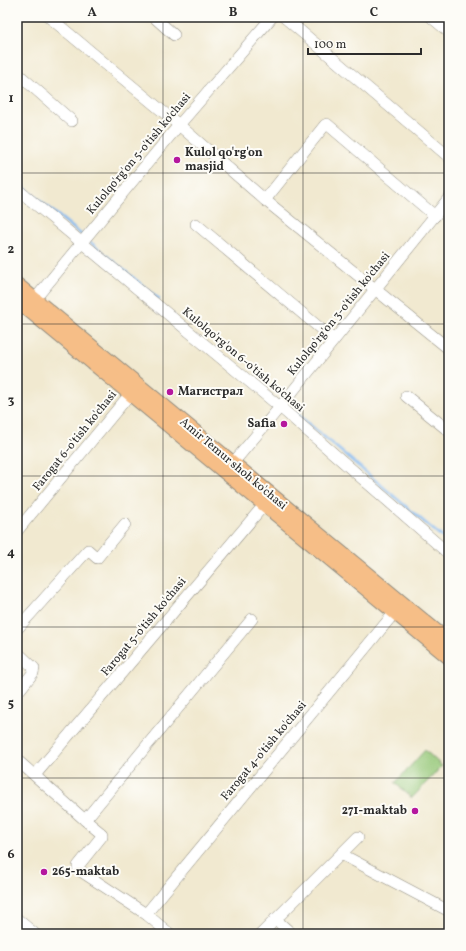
<svg xmlns="http://www.w3.org/2000/svg" width="466" height="951" viewBox="0 0 466 951" font-family="Vollkorn,serif">
  <style>
    .green { fill: #96c879; stroke: #607a52 }
    .lines { fill: none; stroke-linecap: round; stroke-linejoin: round }
    .stream { stroke: #81b9f1; stroke-width: 2.5 }
    .minor-casing { stroke: #8e8a7e; stroke-width: 12 }
    .major-casing { stroke: #8e8a7e; stroke-width: 16 }
    .minor { stroke: #fff; stroke-width: 11 }
    .major { stroke: #f6be87; stroke-width: 14 }
    .grid { fill: none; stroke: #2b2b2b; stroke-width: 1; stroke-opacity: 0.55 }
    .poi-dot { fill: #b5179e; stroke: #fdfcf7; stroke-width: 1.5 }
    .labels { text-anchor: middle; dominant-baseline: central; stroke-width: 4; stroke-linejoin: round; paint-order: stroke }
    .poi-label { font-size: 12px; font-weight: bold; fill: #2b2b2b; stroke: #fdfcf7; text-anchor: start }
    .street-label { font-size: 12px; fill: #2b2b2b; stroke: #fdfcf7 }
    .neatline { fill: none; stroke: #2b2b2b; stroke-width: 1.5 }
    .grid-label { font-size: 13px; text-anchor: middle; font-weight: bold; fill: #2b2b2b }
  </style>
  <rect width="100%" height="100%" fill="#fdfcf7"/>
  <filter id="ink" filterUnits="userSpaceOnUse"><feTurbulence type="fractalNoise" baseFrequency=".025" numOctaves="2"/><feDisplacementMap in="SourceGraphic" scale="8" xChannelSelector="R" yChannelSelector="G"/><feConvolveMatrix kernelMatrix="1 2 1 2 8 2 1 2 1" color-interpolation-filters="sRGB"/></filter>
  <filter id="wash" filterUnits="userSpaceOnUse"><feTurbulence type="fractalNoise" baseFrequency=".012" numOctaves="4" result="noise"/><feDisplacementMap in="SourceGraphic" scale="16" xChannelSelector="R" yChannelSelector="G"/><feGaussianBlur stdDeviation="0.9" result="paint"/><feColorMatrix in="noise" values="0 0 0 0 0 0 0 0 0 0 0 0 0 0 0 0 0 1.4 0 .05"/><feComposite in="paint" operator="in"/></filter>
  <g filter="url(#wash)">
    <rect width="100%" height="100%" fill="#f1e9d0"/>
    <polygon class="green" points="425,750 442,766 412,798 395,783"/>
    <g class="lines">
      <g class="stream">
        <polyline points="17,182 83,236"/>
        <polyline points="90,242 159,299"/>
        <polyline points="296,413 449,543"/>
      </g>
    </g>
  </g>
  <g filter="url(#ink)">
    <g class="lines">
      <g class="minor-casing">
        <g id="minor">
          <polyline points="49,17 179,125 265,200 449,349"/>
          <polyline points="154,17 174,35"/>
          <polyline points="284,17 449,157"/>
          <polyline points="431,17 449,32"/>
          <polyline points="17,73 72,121"/>
          <polyline points="17,189 280,407 449,554"/>
          <polyline points="265,200 325,125 327,124 435,216"/>
          <polyline points="196,224 334,340"/>
          <polyline points="30,305 179,125 272,17"/>
          <polyline points="406,396 449,431"/>
          <polyline points="233,463 280,407 449,198"/>
          <polyline points="17,531 135,388"/>
          <polyline points="17,629 88,550 97,558 125,524"/>
          <polyline points="17,652 34,668 33,673 17,693"/>
          <polyline points="17,760 85,820 252,619"/>
          <polyline points="35,775 270,498"/>
          <polyline points="85,820 102,834 102,836 78,866 78,868 79,870 146,914 170,934"/>
          <polyline points="341,854 449,911"/>
          <polyline points="146,914 400,606"/>
          <polyline points="17,919 35,934"/>
          <polyline points="275,919 292,934"/>
          <polyline points="261,934 358,837"/>
        </g>
      </g>
      <g class="major-casing">
        <g id="major">
          <polyline points="17,285 449,642"/>
          <polyline points="17,300 449,657"/>
        </g>
      </g>
      <use href="#minor" class="minor"/>
      <use href="#major" class="major"/>
    </g>
  </g>
  <path class="grid" d="M163,17V934M303,17V934M17,173H449M17,324H449M17,476H449M17,627H449M17,778H449"/>
  <g class="poi-dot">
    <circle cx="177" cy="160" r="4"/>
    <circle cx="170" cy="392" r="4"/>
    <circle cx="284" cy="424" r="4"/>
    <circle cx="415" cy="811" r="4"/>
    <circle cx="44" cy="872" r="4"/>
  </g>
  <g class="labels">
    <g class="poi-label">
      <text x="185" y="153">Kulol qo'rg'on<tspan x="185" dy="14">masjid</tspan></text>
      <text x="178" y="392">Магистрал</text>
      <text x="276" y="424" text-anchor="end">Safia</text>
      <text x="407" y="811" text-anchor="end">271-maktab</text>
      <text x="52" y="872">265-maktab</text>
    </g>
    <g class="street-label">
      <text transform="translate(139 154) rotate(-50)">Kulolqo'rg'on 5-o'tish ko'chasi</text>
      <text transform="translate(339 314) rotate(-51)">Kulolqo'rg'on 3-o'tish ko'chasi</text>
      <text transform="translate(243 360) rotate(40)">Kulolqo'rg'on 6-o'tish ko'chasi</text>
      <text transform="translate(75 441) rotate(-51)">Farogat 6-o'tish ko'chasi</text>
      <text transform="translate(233 464) rotate(40)">Amir Temur shoh ko'chasi</text>
      <text transform="translate(144 627) rotate(-50)">Farogat 5-o'tish ko'chasi</text>
      <text transform="translate(264 751) rotate(-50)">Farogat 4-o'tish ko'chasi</text>
    </g>
  </g>
  <rect width="466" height="951" fill="none" stroke="#fdfcf7" stroke-width="44"/>
  <path d="M308 48v6h113v-6" fill="none" stroke="#2b2b2b" stroke-width="2"/>
  <text x="314" y="48" font-size="12" fill="#2b2b2b" stroke="#fdfcf7" stroke-width="3" paint-order="stroke">100 m</text>
  <rect x="22" y="22" width="422" height="907" class="neatline"/>
  <g class="grid-label">
    <text x="92" y="16">A</text>
    <text x="233" y="16">B</text>
    <text x="374" y="16">C</text>
    <text x="11" y="102">1</text>
    <text x="11" y="253">2</text>
    <text x="11" y="404">3</text>
    <text x="11" y="556">4</text>
    <text x="11" y="707">5</text>
    <text x="11" y="858">6</text>
  </g>
</svg>
